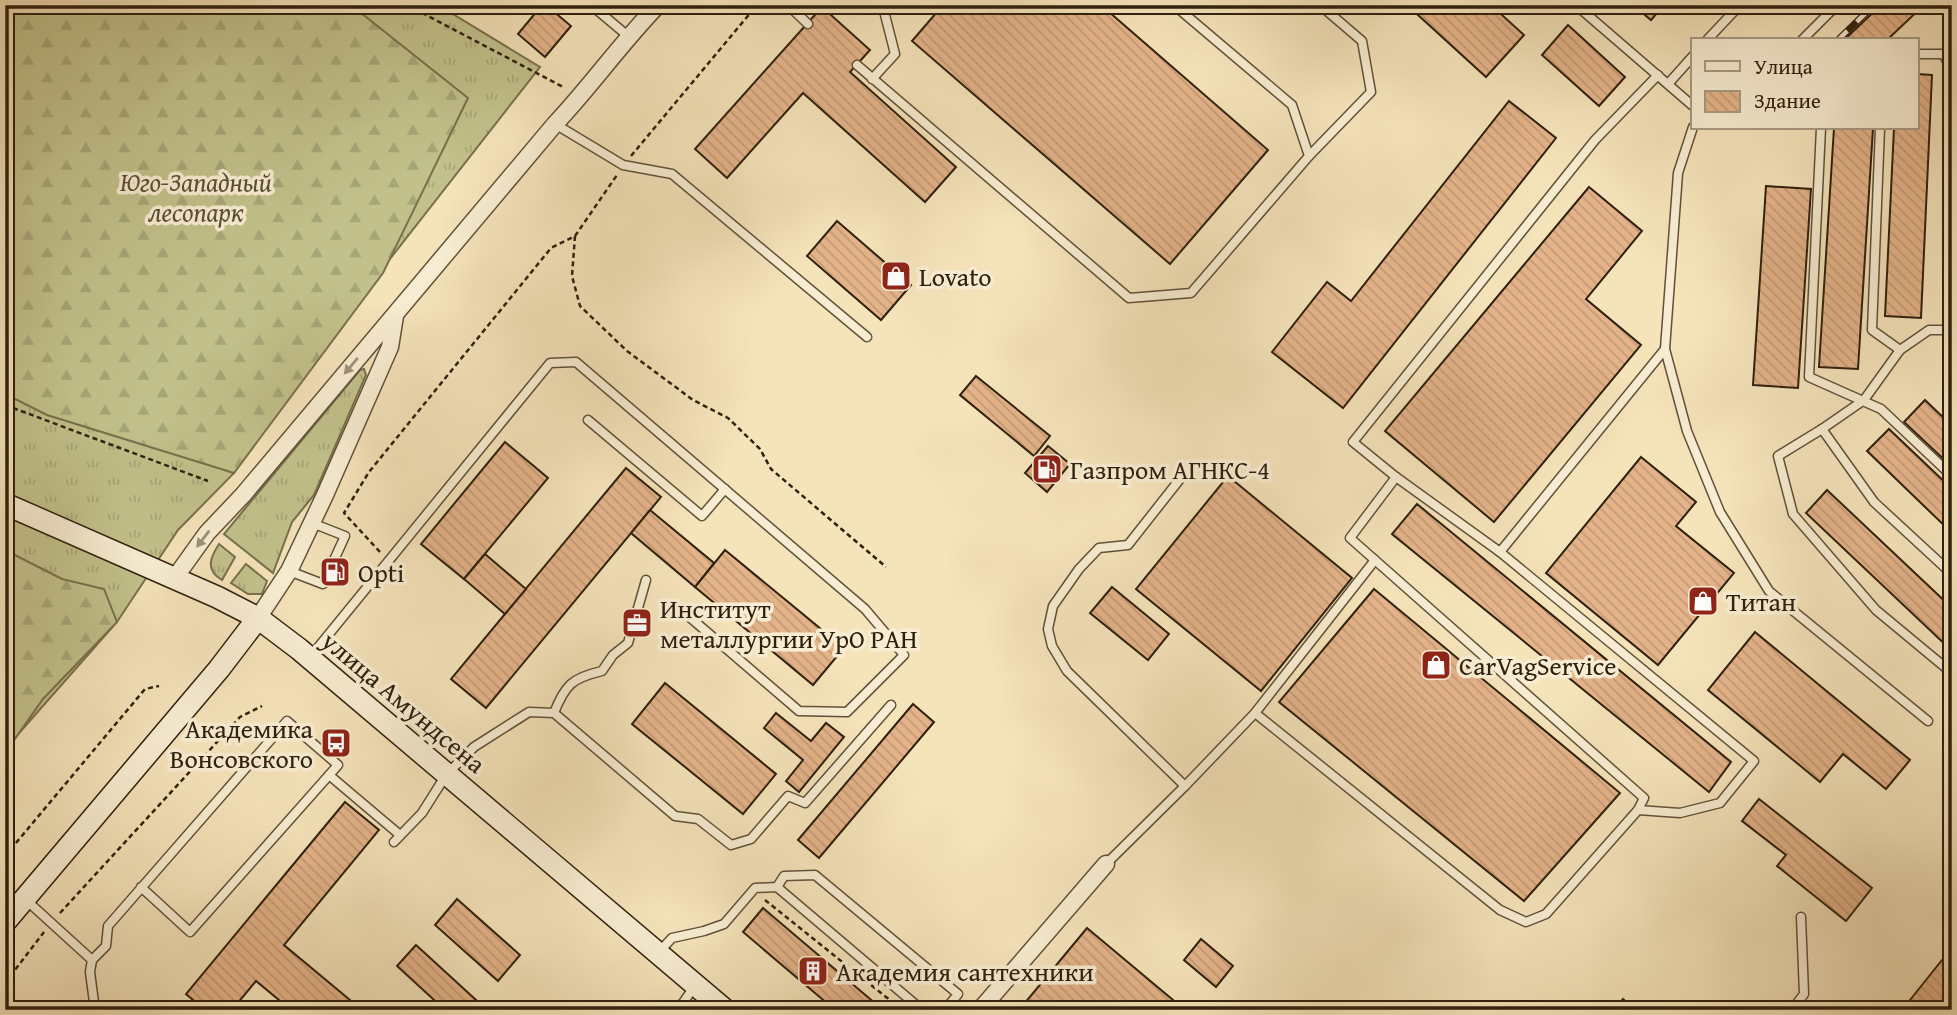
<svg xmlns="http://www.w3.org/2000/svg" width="1957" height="1015" viewBox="0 0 1957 1015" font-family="'Gentium Book Plus',serif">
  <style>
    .grass { fill: url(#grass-tufts); stroke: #78704c; stroke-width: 2 }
    .forest { fill: url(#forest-firs); stroke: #78704c; stroke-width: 2 }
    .building { fill: url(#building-back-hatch); stroke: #2f200e; stroke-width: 2 }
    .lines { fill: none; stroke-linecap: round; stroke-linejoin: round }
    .lane-casing { stroke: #605139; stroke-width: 11 }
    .street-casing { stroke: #605139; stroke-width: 19 }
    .secondary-casing { stroke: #2f200e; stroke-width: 24 }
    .path { stroke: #2f200e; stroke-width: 2.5; stroke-dasharray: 5 3.5; stroke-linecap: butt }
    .lane { stroke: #f8edd2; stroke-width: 8 }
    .street { stroke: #f8edd2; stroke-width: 16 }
    .secondary { stroke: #f8edd2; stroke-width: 21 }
    .rail-casing { stroke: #2f200e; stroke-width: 7 }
    .rail { stroke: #f8edd2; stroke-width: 4.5; stroke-dasharray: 13; stroke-linecap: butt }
    .oneway { fill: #9e917a }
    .labels { text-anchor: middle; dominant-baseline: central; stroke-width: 7; stroke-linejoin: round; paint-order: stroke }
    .park-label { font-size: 26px; font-style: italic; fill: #5b5034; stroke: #f8edd2 }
    .poi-label { font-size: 26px; fill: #2f200e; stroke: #f8edd2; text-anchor: start }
    .street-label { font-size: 26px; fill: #2f200e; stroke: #f8edd2 }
  </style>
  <defs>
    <pattern id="grass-tufts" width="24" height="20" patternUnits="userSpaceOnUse" patternTransform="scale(1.75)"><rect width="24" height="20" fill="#c2c18b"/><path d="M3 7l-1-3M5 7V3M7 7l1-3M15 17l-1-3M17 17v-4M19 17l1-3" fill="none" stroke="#a7a677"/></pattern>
    <pattern id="forest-firs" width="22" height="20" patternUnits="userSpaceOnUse" patternTransform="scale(1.75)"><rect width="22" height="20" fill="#c2c18b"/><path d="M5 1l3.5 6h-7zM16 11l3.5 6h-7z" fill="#a7a677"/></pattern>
    <pattern id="building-back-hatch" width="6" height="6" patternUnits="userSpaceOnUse" patternTransform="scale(1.75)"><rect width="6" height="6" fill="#e4b389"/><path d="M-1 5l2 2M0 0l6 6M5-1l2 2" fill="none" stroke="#c49a75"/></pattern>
  </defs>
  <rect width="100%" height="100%" fill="#f5e3ba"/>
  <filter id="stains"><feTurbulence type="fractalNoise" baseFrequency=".00286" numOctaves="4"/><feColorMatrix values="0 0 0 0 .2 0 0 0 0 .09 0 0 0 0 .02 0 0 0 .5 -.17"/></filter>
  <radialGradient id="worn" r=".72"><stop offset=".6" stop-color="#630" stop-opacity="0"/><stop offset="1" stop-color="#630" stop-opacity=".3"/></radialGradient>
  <g class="grass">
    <polygon points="5,5 438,5 540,67 225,470 234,473 178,530 117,622 5,749"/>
    <polygon points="364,369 366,375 314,495 292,522 273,573 224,534 360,370"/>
    <path d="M219,544L235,557L222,580C205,570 210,558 219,544Z"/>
    <polygon points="246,564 267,581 262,594 248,594 231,583"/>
  </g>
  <g class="forest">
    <polygon points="5,5 351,5 468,98 383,273 234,473 47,415 5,394"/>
    <polygon points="5,550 62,579 104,589 117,622 43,699 5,753"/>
  </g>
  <g class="building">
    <polygon points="542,5 546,5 571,26 545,57 518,34"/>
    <polygon points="943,5 1101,5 1268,150 1170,264 912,41"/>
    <polygon points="1407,5 1491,5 1524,35 1486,77"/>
    <polygon points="1633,5 1664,5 1651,20"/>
    <polygon points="1672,5 1688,5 1681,13"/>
    <polygon points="1881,5 1924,5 1887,40 1844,40"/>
    <polygon points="822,7 870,50 850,72 956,167 925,202 803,93 727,178 695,149"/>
    <polygon points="1568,25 1625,77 1599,106 1542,55"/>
    <polygon points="1917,74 1932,75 1921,318 1885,316 1894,128 1917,128"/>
    <polygon points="1509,101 1556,138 1343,408 1272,352 1327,282 1351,301"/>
    <polygon points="1834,128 1873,128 1858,369 1819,367"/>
    <polygon points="1766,186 1811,189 1798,388 1753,385"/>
    <polygon points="1589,187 1642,231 1586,299 1641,345 1494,522 1385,431"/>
    <polygon points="837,221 911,285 881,320 807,256"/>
    <polygon points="976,376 1050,436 1034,456 960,395"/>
    <polygon points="1925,400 1952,426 1952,467 1904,422"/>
    <polygon points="1889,429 1952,489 1952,533 1867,451"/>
    <polygon points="505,442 548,478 464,579 421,544"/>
    <polygon points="1048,446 1070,464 1047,492 1025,473"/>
    <polygon points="1641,457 1696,502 1676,526 1734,573 1658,665 1546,573"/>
    <polygon points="626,468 661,497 486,708 451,679"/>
    <polygon points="1228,476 1352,578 1261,691 1136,589"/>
    <polygon points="1827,490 1952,608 1952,651 1806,513"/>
    <polygon points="1417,504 1731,762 1709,792 1392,534"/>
    <polygon points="650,510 714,563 695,587 631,533"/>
    <polygon points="725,550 844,648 813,685 695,587"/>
    <polygon points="485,554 526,589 505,614 464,579"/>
    <polygon points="1112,587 1169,634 1148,660 1090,613"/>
    <polygon points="1374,589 1620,793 1524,901 1279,702"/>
    <polygon points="1755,632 1910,760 1886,789 1843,754 1820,782 1708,690"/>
    <polygon points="665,683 776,774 743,814 632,724"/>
    <polygon points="913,704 934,722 819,858 798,840"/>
    <polygon points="776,713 811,741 826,723 844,737 799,792 786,781 803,760 764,728"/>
    <polygon points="1759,799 1872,888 1846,921 1777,866 1786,855 1742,821"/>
    <polygon points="345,802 379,830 284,945 362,1010 291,1010 256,981 232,1010 205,1010 186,994"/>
    <polygon points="457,899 520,955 498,981 435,925"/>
    <polygon points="763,908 883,1010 835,1010 743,932"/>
    <polygon points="1087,928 1185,1010 1019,1010"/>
    <polygon points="1201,939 1233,966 1216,987 1184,960"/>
    <polygon points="416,945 487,1010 445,1010 397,966"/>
    <polygon points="1946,955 1952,959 1952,1010 1922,1010 1910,1000"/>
    <polygon points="1623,999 1636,1010 1614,1010"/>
  </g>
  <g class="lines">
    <g class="lane-casing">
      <g id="lane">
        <polyline points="591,5 628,36"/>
        <polyline points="784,5 789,6 808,24"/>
        <polyline points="1576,5 1693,106"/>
        <polyline points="1707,40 1740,5"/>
        <polyline points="1802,40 1837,5"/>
        <polyline points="1917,54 1944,54 1952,74"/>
        <polyline points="857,65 1129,298 1191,293 1309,156 1292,105 1174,5"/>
        <polyline points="872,79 895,54 883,7 885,5"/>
        <polyline points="1668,84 1693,56"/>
        <polyline points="555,124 623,165 672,174 867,337"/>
        <polyline points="1693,127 1678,173 1665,349 1687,431 1720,512 1769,591 1928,721"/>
        <polyline points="1821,128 1809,377 1881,409 1952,476"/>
        <polyline points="1880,128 1872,330 1900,350"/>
        <polyline points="1309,156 1371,92 1362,41 1320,5"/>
        <polyline points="1952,330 1929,330 1900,350 1864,400 1822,429 1778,456 1793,514 1876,610 1952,673"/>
        <polyline points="588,420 702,516 725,489"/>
        <polyline points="1822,429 1874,502 1952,574"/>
        <polyline points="1180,479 1128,545 1099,548 1079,569 1053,606 1048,629 1052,646 1067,671 1185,786"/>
        <polyline points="1500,552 1665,349"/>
        <polyline points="289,571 323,584 345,536 312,523"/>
        <polyline points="311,656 550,363 576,362 865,609 904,655 847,712 799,711 686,614"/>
        <path d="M554,713C565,685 572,678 602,671L613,655L628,643L646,580"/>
        <polyline points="1255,713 1500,910 1526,922 1546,914 1638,810 1644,798 1350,538 1396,477"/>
        <polyline points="329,775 400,835"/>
        <polyline points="1638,810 1680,813 1720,803 1754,761 1500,552 1396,477 1353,442 1595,140 1658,75"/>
        <polyline points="394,842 422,813 446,775 474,747 529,712 554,713 675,816 698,819 731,845 751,839 788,796 805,803 891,705"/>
        <polyline points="1106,864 1185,786 1255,713 1375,560"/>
        <polyline points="777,887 784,876 815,875 958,994 945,1010"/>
        <polyline points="25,899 92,960"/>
        <polyline points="658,953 672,938 704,931 724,924 755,888 777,887 922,1010"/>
        <polyline points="95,1010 90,972 92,960 106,946 108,926 287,721 338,765 190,932 141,887"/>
        <polyline points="678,1010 694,987"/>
        <polyline points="1792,1010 1804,994 1801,917"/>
      </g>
    </g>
    <g class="street-casing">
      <g id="street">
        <path d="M174,579L207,533L243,495L555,124C591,86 621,43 658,5"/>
        <polyline points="258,618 289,571 325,495 390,347 395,316"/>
        <polyline points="980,1010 1106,864"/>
      </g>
    </g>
    <g class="secondary-casing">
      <g id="secondary">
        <polyline points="5,504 217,597 258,618 299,649 725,1010"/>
        <polyline points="5,922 219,669 258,618"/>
      </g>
    </g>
    <g class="path">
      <polyline points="407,5 565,88"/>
      <polyline points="631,156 757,5"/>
      <polyline points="575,236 572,276 580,306 627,351 693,400 728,418 760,449 771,469 886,567"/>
      <polyline points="5,405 208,481"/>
      <polyline points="380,552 344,513 369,472 551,248 575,236 617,175"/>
      <polyline points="5,856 145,689 159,686"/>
      <polyline points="765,900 891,1001"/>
      <polyline points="60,913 240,717 262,706"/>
      <polyline points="5,983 44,932"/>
    </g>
    <use href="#lane" class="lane"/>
    <use href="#street" class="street"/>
    <use href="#secondary" class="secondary"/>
    <g class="rail-casing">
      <polyline id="rail" points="1838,40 1874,5"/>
    </g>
    <use href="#rail" class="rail"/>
  </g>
  <defs><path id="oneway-solid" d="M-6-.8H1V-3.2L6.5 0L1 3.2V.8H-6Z" transform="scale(1.75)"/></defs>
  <g class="oneway">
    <use href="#oneway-solid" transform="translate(351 366) rotate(130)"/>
    <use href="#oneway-solid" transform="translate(203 539) rotate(127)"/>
  </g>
  <defs>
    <g id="shop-square" transform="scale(1.575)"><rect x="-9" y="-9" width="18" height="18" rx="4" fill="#8f2418" stroke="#f8edd2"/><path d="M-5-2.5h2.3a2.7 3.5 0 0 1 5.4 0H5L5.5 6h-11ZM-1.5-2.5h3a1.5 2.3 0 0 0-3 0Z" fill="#fff"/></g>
    <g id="fuel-square" transform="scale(1.575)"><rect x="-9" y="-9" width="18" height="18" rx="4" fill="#8f2418" stroke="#f8edd2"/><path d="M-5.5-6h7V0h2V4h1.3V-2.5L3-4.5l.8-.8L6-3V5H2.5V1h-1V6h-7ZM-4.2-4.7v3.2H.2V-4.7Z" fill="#fff"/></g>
    <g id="office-square" transform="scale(1.575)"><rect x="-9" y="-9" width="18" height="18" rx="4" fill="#8f2418" stroke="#f8edd2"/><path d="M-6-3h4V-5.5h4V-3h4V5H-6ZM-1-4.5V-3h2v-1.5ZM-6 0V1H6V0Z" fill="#fff"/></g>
    <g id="bus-square" transform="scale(1.575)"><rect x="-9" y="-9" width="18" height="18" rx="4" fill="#8f2418" stroke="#f8edd2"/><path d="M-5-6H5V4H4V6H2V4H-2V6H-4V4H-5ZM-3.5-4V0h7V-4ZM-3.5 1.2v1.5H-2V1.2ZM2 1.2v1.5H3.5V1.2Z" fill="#fff"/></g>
    <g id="building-square" transform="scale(1.575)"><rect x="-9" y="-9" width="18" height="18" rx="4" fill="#8f2418" stroke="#f8edd2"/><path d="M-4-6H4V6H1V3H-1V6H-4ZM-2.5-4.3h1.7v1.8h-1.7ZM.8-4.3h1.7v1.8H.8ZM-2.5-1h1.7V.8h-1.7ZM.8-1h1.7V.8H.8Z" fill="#fff"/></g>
  </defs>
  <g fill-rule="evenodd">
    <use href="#shop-square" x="896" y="276"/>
    <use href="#fuel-square" x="1047" y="469"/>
    <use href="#fuel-square" x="335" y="572"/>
    <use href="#shop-square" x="1703" y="601"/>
    <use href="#office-square" x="637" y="623"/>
    <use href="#shop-square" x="1436" y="665"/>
    <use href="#bus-square" x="336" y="743"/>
    <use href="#building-square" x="813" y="971"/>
  </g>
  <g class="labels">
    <g class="park-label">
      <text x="196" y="181">Юго-Западный<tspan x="196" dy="30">лесопарк</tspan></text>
    </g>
    <g class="poi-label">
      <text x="919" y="276">Lovato</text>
      <text x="1070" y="469">Газпром АГНКС-4</text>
      <text x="358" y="572">Opti</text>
      <text x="1726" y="601">Титан</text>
      <text x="660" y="608">Институт<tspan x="660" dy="30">металлургии УрО РАН</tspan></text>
      <text x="1459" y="665">CarVagService</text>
      <text x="313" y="728" text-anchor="end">Академика<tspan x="313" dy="30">Вонсовского</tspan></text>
      <text x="836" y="971">Академия сантехники</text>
    </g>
    <g class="street-label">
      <text transform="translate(404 702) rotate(40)">улица Амундсена</text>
    </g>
  </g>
  <rect width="1957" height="1015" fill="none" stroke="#f5e3ba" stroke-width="28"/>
  <rect x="7" y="7" width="1943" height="1001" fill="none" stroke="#2f200e" stroke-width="3.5"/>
  <rect x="14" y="14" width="1929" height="987" fill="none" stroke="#2f200e" stroke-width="2"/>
  <rect x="1691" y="38" width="228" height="91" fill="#f8edd2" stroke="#a89b84" stroke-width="2"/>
  <rect x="1705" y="61" width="35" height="10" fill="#f8edd2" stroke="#a89b84" stroke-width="2"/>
  <text x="1754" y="74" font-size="21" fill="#2f200e">Улица</text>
  <rect x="1705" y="91" width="35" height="21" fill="url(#building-back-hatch)" stroke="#a89b84" stroke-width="2"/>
  <text x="1754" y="108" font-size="21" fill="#2f200e">Здание</text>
  <rect width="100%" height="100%" filter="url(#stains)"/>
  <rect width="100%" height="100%" fill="url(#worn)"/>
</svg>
